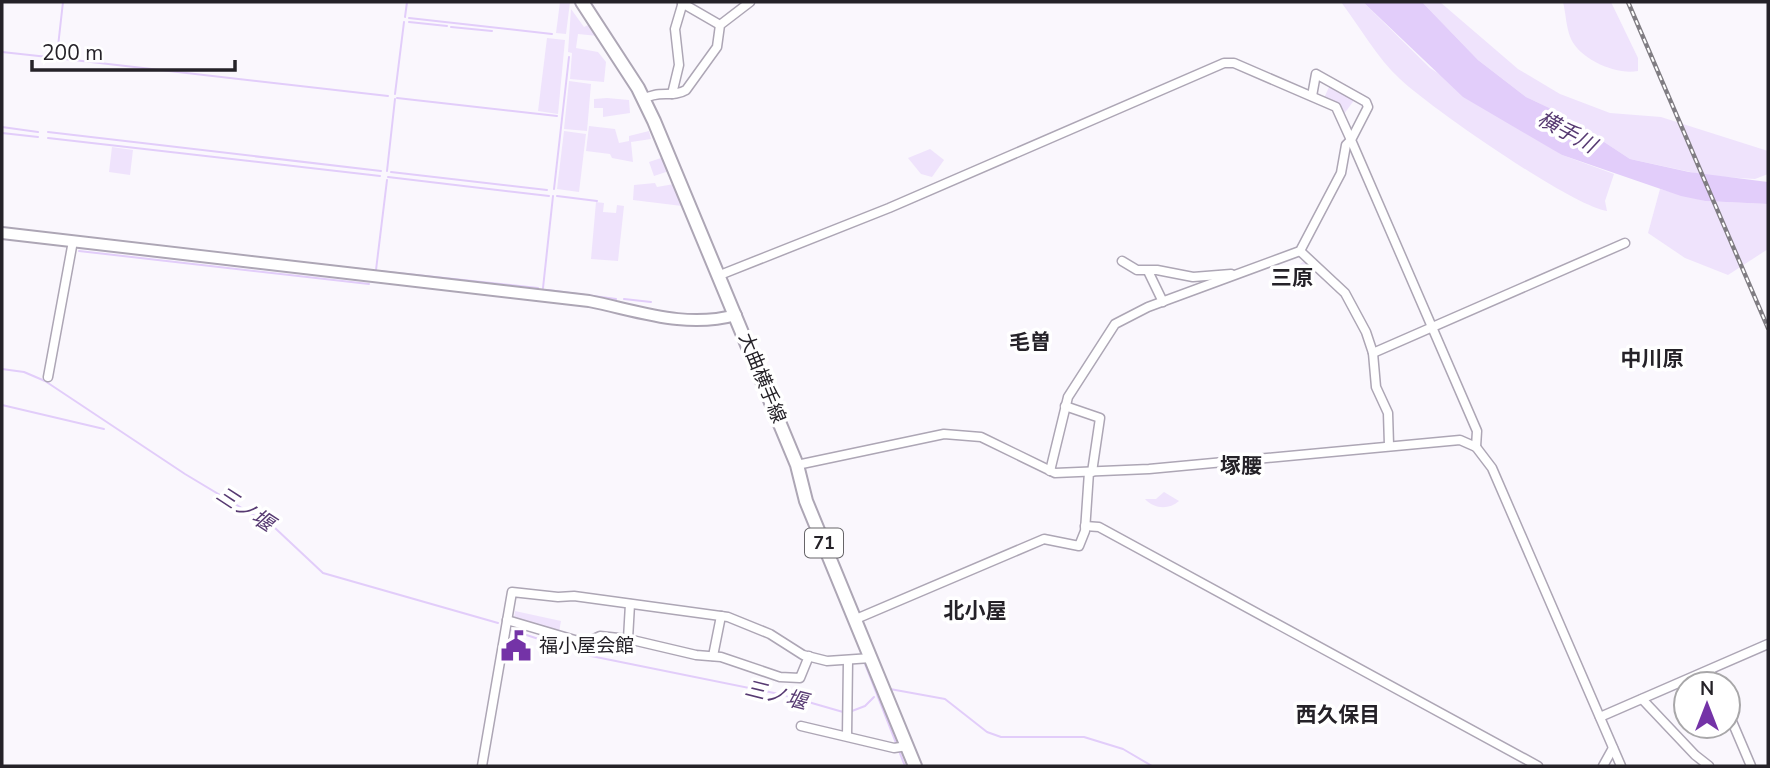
<svg xmlns="http://www.w3.org/2000/svg" width="1770" height="768" viewBox="0 0 1770 768" font-family="'Nunito Sans','Noto Sans JP',sans-serif">
  <style>
    .green { fill: #efe3fc }
    .water { fill: #e2cdfa }
    .lines { fill: none; stroke-linecap: round; stroke-linejoin: round }
    .stream { stroke: #e2cdfa; stroke-width: 2 }
    .street-casing { stroke: #ada6b5; stroke-width: 11 }
    .secondary-casing { stroke: #ada6b5; stroke-width: 14 }
    .primary-casing { stroke: #ada6b5; stroke-width: 16 }
    .street { stroke: #fff; stroke-width: 8 }
    .secondary { stroke: #fff; stroke-width: 10 }
    .primary { stroke: #fff; stroke-width: 12 }
    .rail-casing { stroke: #807d83; stroke-width: 4.5 }
    .rail { stroke: #fff; stroke-width: 2; stroke-dasharray: 5; stroke-linecap: butt }
    .labels { text-anchor: middle; dominant-baseline: central; stroke-width: 7; stroke-linejoin: round; paint-order: stroke }
    .shield { fill: #fff; stroke: #666468; stroke-width: 2 }
    .shield-label { font-size: 18px; font-weight: bold; fill: #252228 }
    .street-label { font-size: 19px; fill: #252228; stroke: #fff }
    .poi-label { font-size: 19px; fill: #252228; stroke: #fff; text-anchor: start }
    .water-label { font-size: 21px; font-style: italic; fill: #573a72; stroke: #fff }
    .neighbourhood-label { font-size: 21px; font-weight: bold; fill: #252228; stroke: #fff }
  </style>
  <rect width="100%" height="100%" fill="#faf7fd"/>
  <g class="green">
    <polygon points="560,2 570,2 566,34 556,33"/>
    <path d="M1341,2H1363L1430,68L1562,155L1614,174L1605,201L1607,211C1573,207 1428,106 1400,79C1377,58 1360,27 1341,2Z"/>
    <polygon points="1422,2 1440,2 1518,69 1560,94 1610,113 1661,117 1768,151 1768,174 1755,179 1709,176 1630,159 1560,113 1526,97 1478,60"/>
    <path d="M1563,2H1611L1638,58V71C1616,75 1581,60 1571,39C1566,28 1566,14 1563,2Z"/>
    <polygon points="571,9 584,27 590,24 598,36 578,34 576,48 598,52 606,62 604,82 570,79 572,53 568,52"/>
    <polygon points="547,38 565,40 558,114 538,111"/>
    <polygon points="569,81 591,84 587,131 564,129"/>
    <polygon points="1330,85 1355,99 1344,114 1324,98"/>
    <polygon points="607,98 629,100 630,113 603,117 603,108 594,108 594,99"/>
    <polygon points="589,126 615,129 619,143 629,141 629,136 649,131 651,139 631,142 633,162 612,158 610,154 586,151"/>
    <polygon points="564,131 586,134 579,192 557,189"/>
    <polygon points="112,147 133,150 130,175 109,172"/>
    <polygon points="930,149 944,160 932,177 921,174 908,158"/>
    <polygon points="664,157 669,171 654,176 649,162"/>
    <polygon points="655,183 657,187 674,184 682,206 633,200 634,185"/>
    <polygon points="1660,189 1705,201 1768,204 1768,249 1728,275 1685,258 1648,233"/>
    <polygon points="596,202 604,203 603,212 616,213 617,205 624,206 618,261 591,259"/>
    <polygon points="1306,260 1318,271 1303,277 1305,284 1287,289 1280,277"/>
    <path d="M1164,492L1179,501C1169,510 1154,509 1145,499H1156Z"/>
    <polygon points="515,611 561,621 559,632 514,618"/>
  </g>
  <polygon class="water" points="1363,2 1422,2 1478,60 1526,97 1560,113 1630,159 1689,172 1768,182 1768,204 1705,201 1681,196 1562,155 1463,97"/>
  <g class="lines">
    <g class="stream">
      <polyline points="405,17 407,2"/>
      <polyline points="409,18 552,34"/>
      <polyline points="409,22 447,26"/>
      <polyline points="451,27 492,31"/>
      <polyline points="2,52 48,57"/>
      <polyline points="57,55 63,2"/>
      <polyline points="56,58 388,96"/>
      <polyline points="395,94 404,22"/>
      <polyline points="397,98 557,116"/>
      <polyline points="2,127 38,132"/>
      <polyline points="48,132 381,171"/>
      <polyline points="2,133 38,137"/>
      <polyline points="48,138 380,176"/>
      <polyline points="387,171 395,99"/>
      <polyline points="391,172 547,190"/>
      <polyline points="388,177 549,196"/>
      <polyline points="554,189 569,57"/>
      <polyline points="557,196 597,201"/>
      <polyline points="79,251 369,284"/>
      <polyline points="316,264 369,270"/>
      <polyline points="376,270 387,180"/>
      <polyline points="379,271 538,288"/>
      <polyline points="543,288 553,196"/>
      <polyline points="548,290 616,299"/>
      <polyline points="624,299 651,302"/>
      <polyline points="2,369 24,372 45,381 185,474 275,528 323,573 498,623"/>
      <polyline points="2,405 104,429"/>
      <polyline points="511,630 591,656 784,695 843,712"/>
      <polyline points="865,664 896,743"/>
      <polyline points="890,689 945,699 987,732 1001,737 1084,737 1123,749 1152,766"/>
      <polyline points="852,711 865,706 874,697"/>
      <polyline points="899,751 905,766"/>
    </g>
    <g class="street-casing">
      <g id="street">
        <polyline points="682,3 720,25"/>
        <polyline points="672,94 679,65 675,29 683,2"/>
        <polyline points="1312,96 1316,74 1366,102 1368,107 1351,140 1477,431 1476,447"/>
        <path d="M644,99C657,90 673,98 686,90L717,47L720,25L750,2"/>
        <polyline points="1300,251 1345,293 1366,332 1373,353 1376,387 1388,413 1389,445"/>
        <polyline points="1122,261 1137,270 1157,270 1193,277 1231,274"/>
        <polyline points="1148,271 1163,302"/>
        <polyline points="720,275 889,208 1224,63 1234,63 1336,107 1351,140 1346,145 1341,173 1300,251 1148,307 1115,324 1068,397 1050,471"/>
        <polyline points="1373,353 1625,243"/>
        <polyline points="48,377 73,241"/>
        <polyline points="1065,406 1100,418 1092,472"/>
        <polyline points="797,465 944,434 981,437 1055,473 1149,469 1460,440 1476,447 1492,468 1621,766"/>
        <polyline points="1085,526 1099,527 1538,766"/>
        <polyline points="856,619 1044,539 1079,546 1085,531 1089,472"/>
        <polyline points="507,620 585,643 600,636 628,639 696,655 721,657 780,677 800,678 809,656"/>
        <polyline points="628,639 630,604"/>
        <polyline points="713,656 721,616"/>
        <polyline points="1710,670 1716,684"/>
        <polyline points="1642,699 1695,755 1709,766"/>
        <polyline points="1728,712 1751,766"/>
        <polyline points="1600,717 1768,644"/>
        <polyline points="801,726 894,748 907,746"/>
        <polyline points="847,736 848,661"/>
        <polyline points="482,766 512,592 558,597 574,596 728,617 770,634 803,655 827,661 871,658"/>
        <polyline points="1603,766 1613,748"/>
      </g>
    </g>
    <g class="secondary-casing">
      <path id="secondary" d="M2,233L589,301C639,311 685,329 736,315"/>
    </g>
    <g class="primary-casing">
      <polyline id="primary" points="582,2 638,88 654,121 797,465 806,501 915,766"/>
    </g>
    <use href="#street" class="street"/>
    <use href="#secondary" class="secondary"/>
    <use href="#primary" class="primary"/>
    <g class="rail-casing">
      <polyline id="rail" points="1628,2 1768,328"/>
    </g>
    <use href="#rail" class="rail"/>
  </g>
  <defs>
    <g id="civic-bare" transform="scale(2.415)"><path d="M-.6-6.5H3V-4.5H.6V-3L4-1V1h2V6H-6V1h2V-1L-.6-3ZM-1.2 2.5V6h2.4V2.5Z" fill="#7433a7" stroke="#fff" stroke-width="2.5" paint-order="stroke"/></g>
  </defs>
  <g fill-rule="evenodd">
    <use href="#civic-bare" x="516" y="646"/>
  </g>
  <g class="labels">
    <rect class="shield" x="805" y="528.5" width="38" height="29" rx="5"/>
    <g class="shield-label">
      <text x="824" y="543">71</text>
    </g>
    <g class="street-label">
      <text transform="translate(762 378) rotate(68)">大曲横手線</text>
    </g>
    <g class="poi-label">
      <text x="539" y="646">福小屋会館</text>
    </g>
    <g class="water-label">
      <text transform="translate(1567 132) rotate(29)">横手川</text>
      <text transform="translate(245 509) rotate(33)">三ノ堰</text>
      <text transform="translate(776 695) rotate(14)">三ノ堰</text>
    </g>
    <g class="neighbourhood-label">
      <text x="1292" y="278">三原</text>
      <text x="1030" y="342">毛曽</text>
      <text x="1652" y="359">中川原</text>
      <text x="1241" y="466">塚腰</text>
      <text x="975" y="611">北小屋</text>
      <text x="1338" y="715">西久保目</text>
    </g>
  </g>
  <rect width="1770" height="768" fill="none" stroke="#252228" stroke-width="7"/>
  <g transform="translate(1707 705)"><circle r="33" fill="#ffffff" stroke="#a8a7a9" stroke-width="2"/>
  <path d="M0-5L12 26L0 18L-12 26Z" fill="#7433a7"/>
  <text y="-10" font-size="19" font-weight="bold" text-anchor="middle" fill="#252228">N</text>
  </g>
  <path d="M32 60v10h203v-10" fill="none" stroke="#252228" stroke-width="3.5"/>
  <text x="42" y="60" font-size="21" fill="#252228" stroke="#ffffff" stroke-width="5" paint-order="stroke">200 m</text>
</svg>
